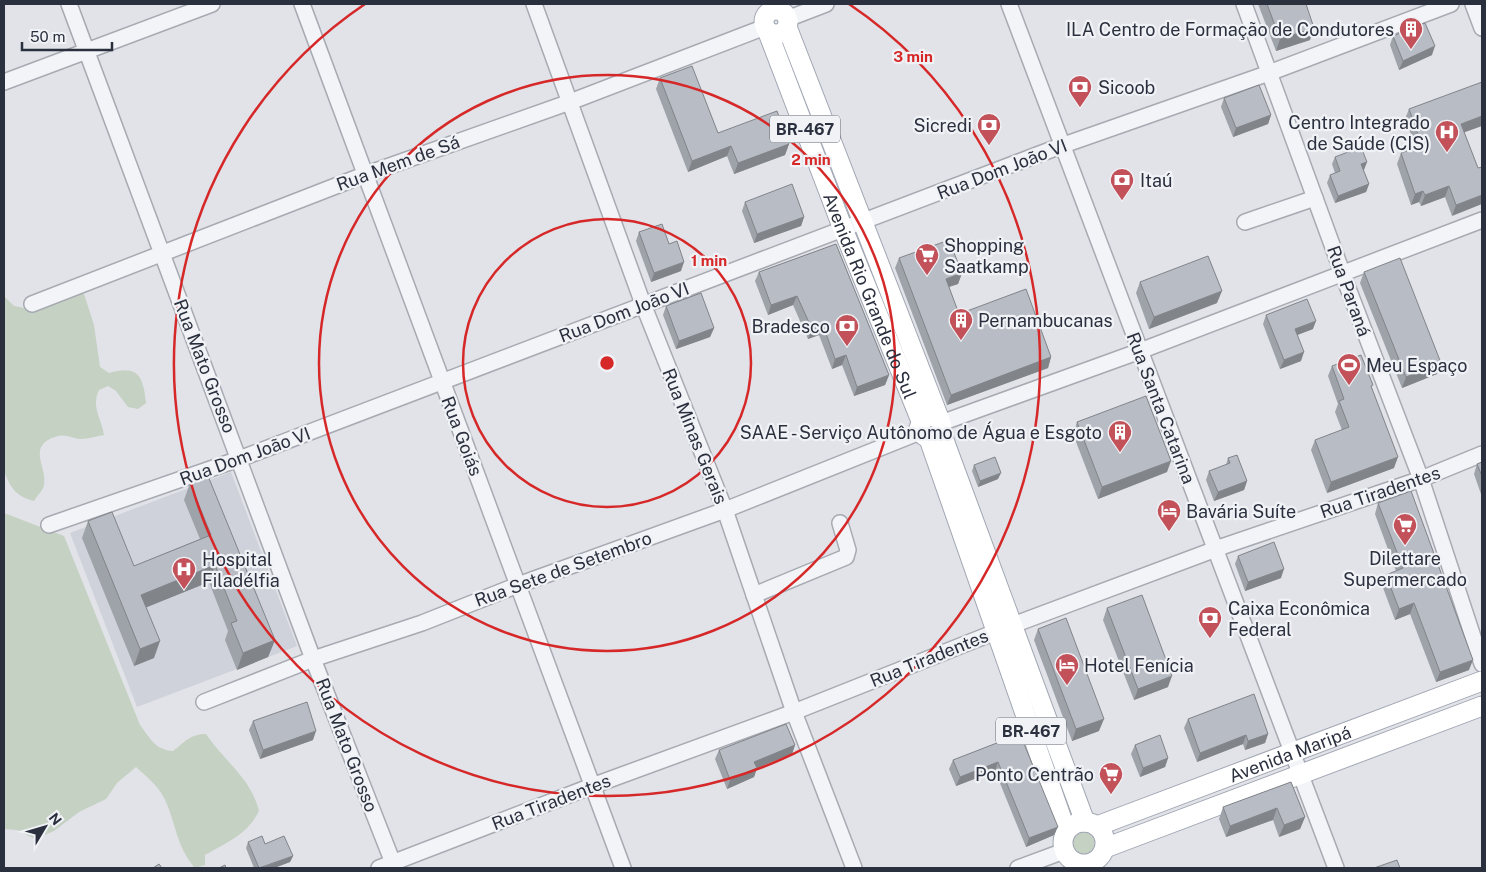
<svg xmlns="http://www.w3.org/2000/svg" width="1486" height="872" viewBox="0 0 1486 872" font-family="'Public Sans',sans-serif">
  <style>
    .built { fill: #cfd2da }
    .green { fill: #c5d1c2 }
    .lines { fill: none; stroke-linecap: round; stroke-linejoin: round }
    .minor-casing { stroke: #a7aab2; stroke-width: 18 }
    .major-casing { stroke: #a1a7b3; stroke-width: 21 }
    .minor { stroke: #f3f4f7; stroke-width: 15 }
    .major { stroke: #fff; stroke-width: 19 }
    .wall { fill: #9ea2a9 }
    .shaded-wall { fill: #818489 }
    .building { fill: #b8bcc4; stroke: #818489 }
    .ring { fill: none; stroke: #d62828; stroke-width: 2.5 }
    .labels { text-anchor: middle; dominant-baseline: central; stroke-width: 4.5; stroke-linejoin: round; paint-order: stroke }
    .shield { fill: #f0f2f6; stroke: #666a75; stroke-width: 1 }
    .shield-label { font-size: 16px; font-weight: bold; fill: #2b303e }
    .poi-label { font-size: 18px; fill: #2b303e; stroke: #f0f2f6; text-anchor: start }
    .street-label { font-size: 18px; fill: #2b303e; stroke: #f0f2f6 }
    .centre { fill: #d62828; stroke: #f0f2f6; stroke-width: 2.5 }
    .ring-label { font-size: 15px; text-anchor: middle; font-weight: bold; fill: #d62828; stroke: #f0f2f6; stroke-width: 4.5; stroke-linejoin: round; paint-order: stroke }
  </style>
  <rect width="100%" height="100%" fill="#e1e3e8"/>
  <polygon class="built" points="231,472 297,646 137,707 70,533"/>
  <g class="green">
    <path d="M83,291L94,325L100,367L109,373C138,365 143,375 146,403L138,409L128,407L116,391L108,386L99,390C91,407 101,417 104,435C97,436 88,439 81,439C73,439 67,434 58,436C25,445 48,467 44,485C43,490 37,496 34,501C16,496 11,489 4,471V296L14,306L29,309Z"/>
    <path d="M4,513L64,536L140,725C150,738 155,750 173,751C185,742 190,734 206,734C224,761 251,778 259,811C247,835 227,842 205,855V865L195,868C175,845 176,820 163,796C157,785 146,776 136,767L117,783L106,799L79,812L54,831L35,839L17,830L4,829Z"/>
    <circle cx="1084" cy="843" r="11"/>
  </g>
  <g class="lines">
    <g class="minor-casing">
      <g id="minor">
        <polyline points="69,4 313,659 395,868"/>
        <polyline points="302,4 623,868"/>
        <polyline points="534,4 643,304 725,510 794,712 854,868"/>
        <polyline points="1009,4 1336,868"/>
        <polyline points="1244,4 1346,283 1421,479 1482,664"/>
        <polyline points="1473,4 1482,28"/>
        <polyline points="787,19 826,4"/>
        <polyline points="4,82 212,4"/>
        <polyline points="1245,222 1315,198"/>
        <polyline points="32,304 364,175 570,102 765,27"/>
        <polyline points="941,423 1140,351 1482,220"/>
        <polyline points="49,525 239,459 1058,147 1269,73 1451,4"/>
        <polyline points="754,595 846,557 848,550 840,523"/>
        <polyline points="204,702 313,659 422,623 518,585 725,510 920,432"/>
        <polyline points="379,868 592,786 794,712 1013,625 1224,546 1421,479 1482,454"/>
        <polyline points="1018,868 1064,851"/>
      </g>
    </g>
    <g class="major-casing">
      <g id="major">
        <circle cx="776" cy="22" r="12"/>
        <path d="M787,27L941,423C944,440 924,444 919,428L923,419L929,416L938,418"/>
        <path id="s1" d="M767,30L843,229L921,421"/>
        <polyline points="941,432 1085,822"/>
        <polyline points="929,439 1066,831"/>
        <circle cx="1084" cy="843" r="21"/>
        <path id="s2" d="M1097,826L1482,681"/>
        <polyline points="1105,848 1482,706"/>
      </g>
    </g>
    <use href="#minor" class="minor"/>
    <use href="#major" class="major"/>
  </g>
  <g class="wall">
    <polygon points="1258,4 1306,4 1310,40 1276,51"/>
    <polygon points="1393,36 1432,55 1399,70 1390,45"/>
    <polygon points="660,78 718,133 789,144 785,155 734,174 727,156 688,172 656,89"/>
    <polygon points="1224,98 1271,115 1268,124 1233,137 1221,107"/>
    <polygon points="1409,109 1464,132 1478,168 1452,216 1445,197 1421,206 1419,202 1411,205 1397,164 1401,153 1416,147 1405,119"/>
    <polygon points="1335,157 1367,162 1363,170 1369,184 1366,192 1335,203 1327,183 1330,175 1335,173 1332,164"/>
    <polygon points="745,202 804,217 801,226 754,243 742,211"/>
    <polygon points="639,232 681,271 651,282 636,241"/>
    <polygon points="836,244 889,375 885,385 854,396 842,365 832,369 819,335 808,339 793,305 768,315 755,281 759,272"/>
    <polygon points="899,258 962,273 958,284 949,287 959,314 1051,357 1048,368 947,405 895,268"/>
    <polygon points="1364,272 1437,374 1402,388 1360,283"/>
    <polygon points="1140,282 1217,303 1149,329 1136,293"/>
    <polygon points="666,306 714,328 710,337 676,349 663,315"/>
    <polygon points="1266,315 1313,329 1297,335 1301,361 1280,369 1263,324"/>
    <polygon points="1332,366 1372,389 1394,468 1327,493 1311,450 1315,440 1342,430 1335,412 1338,404 1328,376"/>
    <polygon points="1077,422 1167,472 1098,499 1073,434"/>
    <polygon points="1228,458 1247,481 1244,490 1214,501 1206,480 1209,471 1226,465"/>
    <polygon points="1482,462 1482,497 1474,474 1477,464"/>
    <polygon points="974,465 998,479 978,487 972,471"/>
    <polygon points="190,483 275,640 268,657 237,670 225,640 228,631 209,582 146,607 154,658 134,666 82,538 88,521 134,566 200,539 184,500"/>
    <polygon points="1378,503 1469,670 1436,682 1410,614 1395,620 1382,585 1386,575 1396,571 1375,514"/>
    <polygon points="1238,556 1281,578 1245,591 1235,564"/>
    <polygon points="1107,608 1168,687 1134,700 1103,620"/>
    <polygon points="1038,629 1099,731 1072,741 1034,640"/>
    <polygon points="1188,719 1268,734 1265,743 1245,750 1243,744 1197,762 1184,728"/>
    <polygon points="253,721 313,740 260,759 249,730"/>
    <polygon points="1020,734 1054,835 1026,847 995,771 956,786 949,769 953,760"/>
    <polygon points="795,745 792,754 757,768 754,777 727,789 715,759 719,750"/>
    <polygon points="1135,745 1168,758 1165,767 1140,777 1131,754"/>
    <polygon points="1291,782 1305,817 1300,829 1279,837 1273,820 1226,837 1219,819 1223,807"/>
    <polygon points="248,842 293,856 290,862 274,868 254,868 246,848"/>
  </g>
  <g class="shaded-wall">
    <polygon points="1314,28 1310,40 1276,51 1280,39"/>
    <polygon points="1435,46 1432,55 1399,70 1403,61"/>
    <polygon points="1271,115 1268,124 1233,137 1236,128"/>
    <polygon points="1482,116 1482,126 1457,135 1461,124"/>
    <polygon points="789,144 785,155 734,174 738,163"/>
    <polygon points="731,146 727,156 688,172 692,161"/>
    <polygon points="1367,162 1364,170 1358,172 1361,164"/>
    <polygon points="1369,184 1366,192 1335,203 1338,196"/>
    <polygon points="1449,186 1445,197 1421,206 1425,195"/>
    <polygon points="1423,191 1419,202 1411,205 1415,194"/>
    <polygon points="1482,195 1482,204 1452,216 1456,205"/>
    <polygon points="804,217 801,226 754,243 757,234"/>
    <polygon points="684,262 681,271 651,282 654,273"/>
    <polygon points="962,273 958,284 942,289 946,279"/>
    <polygon points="1222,291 1217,303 1149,329 1154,317"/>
    <polygon points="797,296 793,305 768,315 771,305"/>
    <polygon points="1316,321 1313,329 1292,337 1295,329"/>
    <polygon points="823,325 819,335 808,339 812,329"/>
    <polygon points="714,328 710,337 676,349 679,341"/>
    <polygon points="1304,352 1301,361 1280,369 1284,360"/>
    <polygon points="846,355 842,365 832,369 835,359"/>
    <polygon points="1051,357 1048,368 947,405 951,395"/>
    <polygon points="1441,363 1437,374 1402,388 1406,377"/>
    <polygon points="889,375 885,385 854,396 857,387"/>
    <polygon points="1398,457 1394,468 1327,493 1331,482"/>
    <polygon points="1171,461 1167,472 1098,499 1102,487"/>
    <polygon points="1001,473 998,479 978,487 980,481"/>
    <polygon points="1247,481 1244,490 1214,501 1218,492"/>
    <polygon points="215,565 209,582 135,612 141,595"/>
    <polygon points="1284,569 1281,578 1245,591 1248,582"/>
    <polygon points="1414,603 1410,614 1395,620 1399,609"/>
    <polygon points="275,640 268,657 237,670 243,653"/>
    <polygon points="160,641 154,658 134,666 140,649"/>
    <polygon points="1473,660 1469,670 1436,682 1440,672"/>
    <polygon points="1172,676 1168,687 1134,700 1138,689"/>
    <polygon points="1104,719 1099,731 1072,741 1076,729"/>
    <polygon points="316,731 313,740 260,759 263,750"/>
    <polygon points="1268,734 1265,743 1245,750 1248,741"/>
    <polygon points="1246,735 1243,744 1197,762 1200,753"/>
    <polygon points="795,745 792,754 757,768 754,777 727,789 730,780 754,762"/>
    <polygon points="1168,758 1165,767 1140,777 1143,768"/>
    <polygon points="998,762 995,771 956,786 960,777"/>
    <polygon points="1277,808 1273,820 1226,837 1230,826"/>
    <polygon points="1305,817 1300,829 1279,837 1284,825"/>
    <polygon points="1058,827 1054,835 1026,847 1029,838"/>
    <polygon points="293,856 290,862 274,868 261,868"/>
  </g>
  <g class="building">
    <polygon points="1267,4 1306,4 1314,28 1280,39"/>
    <polygon points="1425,23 1435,46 1403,61 1393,36"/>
    <polygon points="692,66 718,133 777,111 789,144 738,163 731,146 692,161 660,78"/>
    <polygon points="1482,82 1482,116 1461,124 1478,168 1482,167 1482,195 1456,205 1449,186 1425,195 1423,191 1415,194 1401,153 1422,145 1409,109"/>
    <polygon points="1259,85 1271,115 1236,128 1224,98"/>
    <polygon points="1361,147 1367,162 1361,164 1369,184 1338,196 1330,175 1340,171 1335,157"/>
    <polygon points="792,184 804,217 757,234 745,202"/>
    <polygon points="662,224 669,244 677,241 684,262 654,273 639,232"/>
    <polygon points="949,240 962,273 946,279 959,314 1026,289 1051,357 951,395 899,258"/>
    <polygon points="836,244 889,375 857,387 846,355 835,359 823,325 812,329 797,296 771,305 759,272"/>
    <polygon points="1208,256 1222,291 1154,317 1140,282"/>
    <polygon points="1400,258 1441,363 1406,377 1364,272"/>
    <polygon points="701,293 714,328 679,341 666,306"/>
    <polygon points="1307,299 1316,321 1295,329 1304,352 1284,360 1266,315"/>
    <polygon points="1361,355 1373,385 1371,386 1398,457 1331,482 1315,440 1349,427 1339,401 1344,399 1332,366"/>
    <polygon points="1146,396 1171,461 1102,487 1077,422"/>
    <polygon points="1237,455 1247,481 1218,492 1209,471 1230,463 1228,458"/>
    <polygon points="995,457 1001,473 980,481 974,465"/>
    <polygon points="1482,462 1482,476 1477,464"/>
    <polygon points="208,476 275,640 243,653 231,623 237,621 215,565 141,595 160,641 140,649 88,521 112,512 134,566 211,535 190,483"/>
    <polygon points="1411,491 1473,660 1440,672 1414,603 1399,609 1386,575 1403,568 1378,503"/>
    <polygon points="1274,542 1284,569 1248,582 1238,556"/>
    <polygon points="1142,595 1172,676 1138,689 1107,608"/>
    <polygon points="1066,618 1104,719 1076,729 1038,629"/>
    <polygon points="1254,694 1268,734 1248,741 1246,735 1200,753 1188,719"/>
    <polygon points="307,702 316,731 263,750 253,721"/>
    <polygon points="786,724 795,745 754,762 757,768 730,780 719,750"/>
    <polygon points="1020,734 1058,827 1029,838 998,762 960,777 953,760"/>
    <polygon points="1160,735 1168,758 1143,768 1135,745"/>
    <polygon points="1291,782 1305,817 1284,825 1277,808 1230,826 1223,807"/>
    <polygon points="262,836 265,844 284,836 293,856 259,868 248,842"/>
    <polygon points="1397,860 1400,868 1374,868"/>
    <polygon points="159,864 162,868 153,868"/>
    <polygon points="225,865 226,868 219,868"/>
  </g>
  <g class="ring">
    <circle cx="607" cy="363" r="144"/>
    <circle cx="607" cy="363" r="288"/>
    <path d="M849 4A433 433 0 1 1 365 4"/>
  </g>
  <defs>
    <g id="building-pin" transform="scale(1.25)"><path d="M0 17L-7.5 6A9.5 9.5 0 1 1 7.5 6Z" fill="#c2515a" stroke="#f0f2f6"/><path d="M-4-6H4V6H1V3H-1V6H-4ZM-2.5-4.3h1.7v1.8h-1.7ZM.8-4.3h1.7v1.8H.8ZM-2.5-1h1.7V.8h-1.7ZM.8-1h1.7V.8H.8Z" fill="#fff"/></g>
    <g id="bank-pin" transform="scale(1.25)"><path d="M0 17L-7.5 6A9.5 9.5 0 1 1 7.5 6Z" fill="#c2515a" stroke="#f0f2f6"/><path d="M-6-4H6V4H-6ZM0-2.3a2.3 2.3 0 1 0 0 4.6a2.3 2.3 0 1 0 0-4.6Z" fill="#fff"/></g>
    <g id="hospital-pin" transform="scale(1.25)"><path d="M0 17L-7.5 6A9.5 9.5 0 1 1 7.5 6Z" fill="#c2515a" stroke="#f0f2f6"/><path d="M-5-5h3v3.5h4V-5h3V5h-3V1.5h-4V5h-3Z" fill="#fff"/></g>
    <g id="supermarket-pin" transform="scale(1.25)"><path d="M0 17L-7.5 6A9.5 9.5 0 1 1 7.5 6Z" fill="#c2515a" stroke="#f0f2f6"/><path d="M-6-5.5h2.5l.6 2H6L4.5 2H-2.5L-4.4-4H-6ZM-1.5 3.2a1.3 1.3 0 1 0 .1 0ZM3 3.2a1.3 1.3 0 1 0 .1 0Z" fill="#fff"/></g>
    <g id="stadium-pin" transform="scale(1.25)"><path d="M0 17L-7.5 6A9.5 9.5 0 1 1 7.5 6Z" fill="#c2515a" stroke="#f0f2f6"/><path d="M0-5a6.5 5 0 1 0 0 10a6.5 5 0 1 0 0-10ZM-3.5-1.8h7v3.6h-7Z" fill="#fff"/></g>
    <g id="hotel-pin" transform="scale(1.25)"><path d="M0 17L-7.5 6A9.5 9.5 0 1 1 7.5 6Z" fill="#c2515a" stroke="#f0f2f6"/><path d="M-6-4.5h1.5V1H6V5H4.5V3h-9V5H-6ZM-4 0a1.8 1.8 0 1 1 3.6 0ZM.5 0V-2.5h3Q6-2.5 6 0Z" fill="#fff"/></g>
  </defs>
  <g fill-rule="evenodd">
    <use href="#building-pin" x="1411" y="29"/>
    <use href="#bank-pin" x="1080" y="87"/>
    <use href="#bank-pin" x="989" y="125"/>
    <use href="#hospital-pin" x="1447" y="132"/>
    <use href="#bank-pin" x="1122" y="180"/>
    <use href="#supermarket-pin" x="927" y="255"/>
    <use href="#building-pin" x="961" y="320"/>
    <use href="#bank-pin" x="847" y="326"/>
    <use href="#stadium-pin" x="1349" y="365"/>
    <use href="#building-pin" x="1120" y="432"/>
    <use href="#hotel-pin" x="1169" y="511"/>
    <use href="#supermarket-pin" x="1405" y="525"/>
    <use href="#hospital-pin" x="184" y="569"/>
    <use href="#bank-pin" x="1210" y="618"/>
    <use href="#hotel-pin" x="1067" y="665"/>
    <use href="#supermarket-pin" x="1111" y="774"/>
  </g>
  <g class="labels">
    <g class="shield">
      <rect x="770" y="115.5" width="70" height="27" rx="4"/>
      <rect x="996" y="717.5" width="70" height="27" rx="4"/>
    </g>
    <g class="shield-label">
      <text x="805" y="129">BR-467</text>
      <text x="1031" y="731">BR-467</text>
    </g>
    <g class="poi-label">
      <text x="1394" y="29" text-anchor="end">ILA Centro de Formação de Condutores</text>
      <text x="1098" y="87">Sicoob</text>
      <text x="1430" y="122" text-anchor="end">Centro Integrado<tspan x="1430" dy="21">de Saúde (CIS)</tspan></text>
      <text x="972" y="125" text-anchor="end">Sicredi</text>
      <text x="1140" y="180">Itaú</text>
      <text x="944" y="245">Shopping<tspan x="944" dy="21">Saatkamp</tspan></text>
      <text x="978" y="320">Pernambucanas</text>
      <text x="830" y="326" text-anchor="end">Bradesco</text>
      <text x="1366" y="365">Meu Espaço</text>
      <text x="1102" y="432" text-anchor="end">SAAE - Serviço Autônomo de Água e Esgoto</text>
      <text x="1186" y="511">Bavária Suíte</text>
      <text x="1405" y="558" text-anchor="middle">Dilettare<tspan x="1405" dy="21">Supermercado</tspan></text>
      <text x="202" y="559">Hospital<tspan x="202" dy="21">Filadélfia</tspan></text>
      <text x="1228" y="608">Caixa Econômica<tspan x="1228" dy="21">Federal</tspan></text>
      <text x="1084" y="665">Hotel Fenícia</text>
      <text x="1094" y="774" text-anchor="end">Ponto Centrão</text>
    </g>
    <g class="street-label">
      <text transform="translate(398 163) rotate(-20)">Rua Mem de Sá</text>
      <text transform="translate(1002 169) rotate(-21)">Rua Dom João VI</text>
      <text transform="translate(1349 291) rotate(70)">Rua Paraná</text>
      <text stroke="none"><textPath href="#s1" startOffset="285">Avenida Rio Grande do Sul</textPath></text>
      <text transform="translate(624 312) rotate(-21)">Rua Dom João VI</text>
      <text transform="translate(205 366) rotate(69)">Rua Mato Grosso</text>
      <text transform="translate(1161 408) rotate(69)">Rua Santa Catarina</text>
      <text transform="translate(462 436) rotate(69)">Rua Goiás</text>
      <text transform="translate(695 436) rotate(68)">Rua Minas Gerais</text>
      <text transform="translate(245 456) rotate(-20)">Rua Dom João VI</text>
      <text transform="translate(1380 492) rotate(-19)">Rua Tiradentes</text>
      <text transform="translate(563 569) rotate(-20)">Rua Sete de Setembro</text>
      <text transform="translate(929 658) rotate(-22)">Rua Tiradentes</text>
      <text transform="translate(347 745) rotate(69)">Rua Mato Grosso</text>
      <text stroke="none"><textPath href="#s2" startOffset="206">Avenida Maripá</textPath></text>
      <text transform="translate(551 802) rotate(-21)">Rua Tiradentes</text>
    </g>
  </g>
  <circle cx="607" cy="363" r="8" class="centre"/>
  <g class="ring-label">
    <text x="913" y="62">3 min</text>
    <text x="811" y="165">2 min</text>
    <text x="709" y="266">1 min</text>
  </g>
  <rect width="1486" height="872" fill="none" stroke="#2b303e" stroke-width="10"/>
  <g transform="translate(45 827) rotate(52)" stroke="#f0f2f6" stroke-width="4" paint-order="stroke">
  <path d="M0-4L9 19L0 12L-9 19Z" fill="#2b303e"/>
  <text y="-8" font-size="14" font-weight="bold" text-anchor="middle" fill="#2b303e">N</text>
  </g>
  <path d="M22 42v8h90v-8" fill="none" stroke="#2b303e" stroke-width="2.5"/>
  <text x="30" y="42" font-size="15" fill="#2b303e" stroke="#f0f2f6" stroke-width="4" paint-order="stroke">50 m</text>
</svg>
